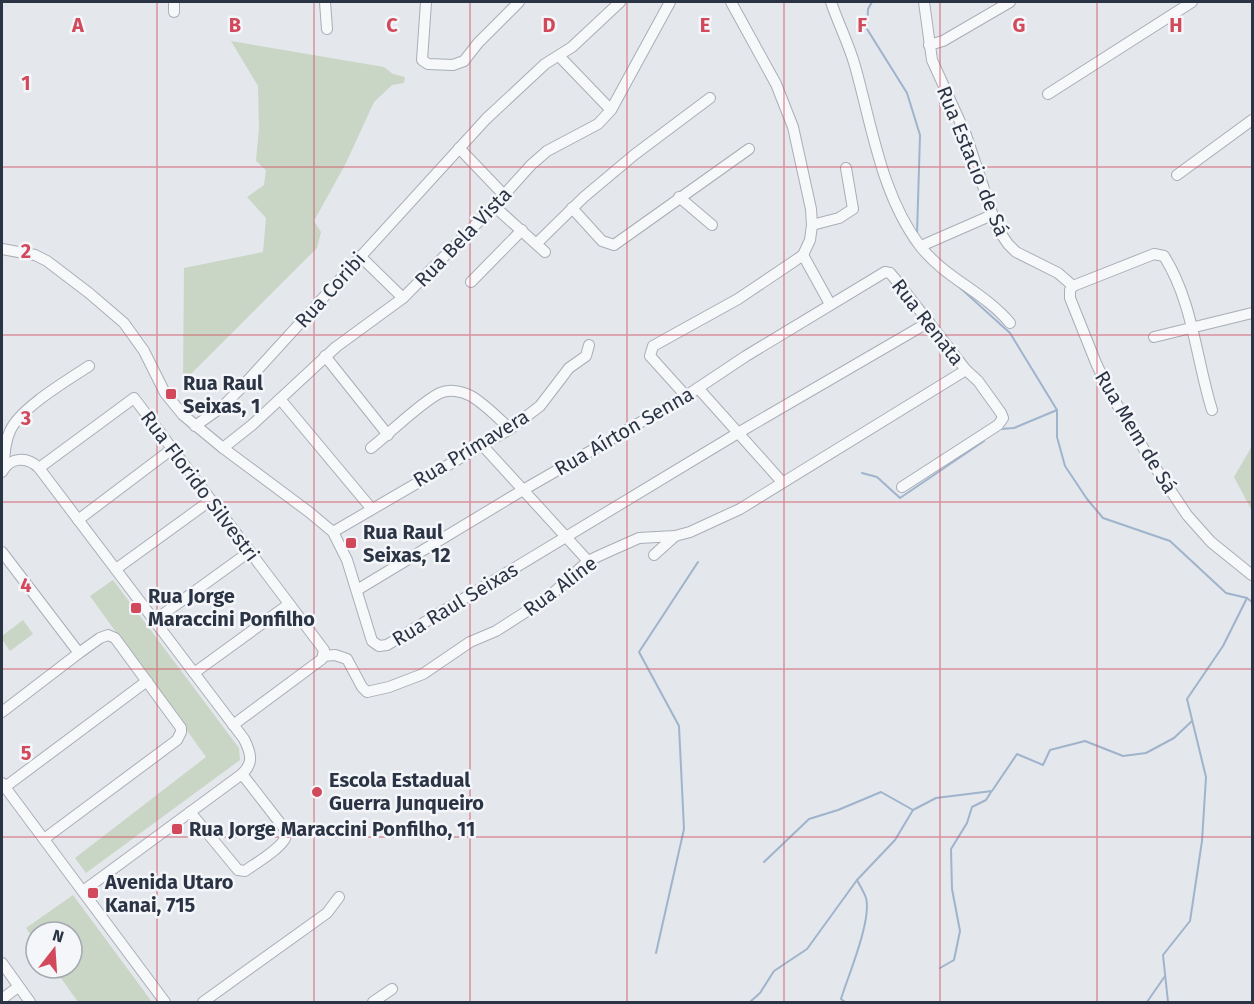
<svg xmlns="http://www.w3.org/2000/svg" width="1254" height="1004" viewBox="0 0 1254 1004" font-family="'Fira Sans',sans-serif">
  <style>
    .green { fill: #c9d6c5 }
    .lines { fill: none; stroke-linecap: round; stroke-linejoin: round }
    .stream { stroke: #9fb4cc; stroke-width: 2 }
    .street-casing { stroke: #a9aeb7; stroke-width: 12 }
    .street { stroke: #f7f8fa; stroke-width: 10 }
    .grid { fill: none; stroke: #d1495b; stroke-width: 1.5; stroke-opacity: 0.55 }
    .poi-dot { fill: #d1495b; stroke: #f4f6f9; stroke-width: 2 }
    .labels { text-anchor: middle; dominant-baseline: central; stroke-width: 5; stroke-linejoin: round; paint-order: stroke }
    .street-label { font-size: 20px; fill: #2b3445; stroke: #f4f6f9 }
    .poi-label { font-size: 20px; font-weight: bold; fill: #2b3445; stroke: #f4f6f9; text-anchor: start }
    .grid-label { font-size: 20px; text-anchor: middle; font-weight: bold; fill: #d1495b; stroke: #f4f6f9; stroke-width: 5; stroke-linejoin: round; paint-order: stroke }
  </style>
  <rect width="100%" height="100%" fill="#e4e7ec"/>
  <g class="green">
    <polygon points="231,41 384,67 393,74 405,77 404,83 392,85 374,102 346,163 314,221 321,232 317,248 183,382 184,268 263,252 266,218 247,197 264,185 266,170 256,161 259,129 258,86"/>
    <polygon points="1252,446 1252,511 1234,477"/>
    <polygon points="113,580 239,748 240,760 86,873 75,858 206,757 90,596"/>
    <polygon points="23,620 33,634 10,651 2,639 2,636"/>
    <polygon points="73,895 152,1002 78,1002 54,968 72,968 72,932 36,932 36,942 26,928"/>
  </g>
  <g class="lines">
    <g class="stream">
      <polyline points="872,2 868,9 867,29 907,93 920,135 917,234"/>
      <polyline points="957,285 1010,333 1057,410 1057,437 1065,466 1087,499 1103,518 1170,541 1226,593 1247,598 1252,602"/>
      <polyline points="1001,429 1014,428 1057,410"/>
      <polyline points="862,473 877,477 900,498 984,441"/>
      <polyline points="764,862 809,819 838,810 881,792 913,810"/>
      <polyline points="656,953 684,829 679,726 639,652 698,562"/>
      <polyline points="940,968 954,960 960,931 952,889 951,849 967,823 972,807 986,800 991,792"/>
      <polyline points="750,1002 760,993 774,971 807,949 857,880 895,840 913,810 936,798 992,791 1017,754 1043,765 1050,750 1085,741 1123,756 1146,753 1174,738 1192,721"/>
      <path d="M845,1002L841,999C848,976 872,920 866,898C864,892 860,886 857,880"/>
      <polyline points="1147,1002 1165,976"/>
      <polyline points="1168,1002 1163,955 1190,921 1202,841 1206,777 1187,699 1223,646 1247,598"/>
    </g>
    <g class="street-casing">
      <g id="street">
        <polyline points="174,2 174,12"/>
        <polyline points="325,2 327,29"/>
        <polyline points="426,2 422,60 428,64 453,65 464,61 478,43 519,2"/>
        <path d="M831,2C838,23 849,44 855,66C872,126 881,194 920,246C945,278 984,292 1010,323"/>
        <polyline points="924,2 932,60 966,135 997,228 1008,244 1016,252 1058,273 1073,286"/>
        <polyline points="929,45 943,41 1010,2"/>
        <polyline points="559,56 611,110"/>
        <polyline points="1048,94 1192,2"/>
        <polyline points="459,148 504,195"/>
        <polyline points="1177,175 1252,120"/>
        <polyline points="679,197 712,225"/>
        <polyline points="494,206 545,252"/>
        <polyline points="572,208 602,241 614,245 749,149"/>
        <polyline points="812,225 839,218 853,209 846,168"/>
        <polyline points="537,243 584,197 634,155 710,98"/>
        <polyline points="921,246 992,215"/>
        <polyline points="2,249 35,255 47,261 89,293 124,323 144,351 165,393 183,415 223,448 309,512 333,532 347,560 372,641 379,646 387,645 738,433 929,322"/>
        <polyline points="803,255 830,304"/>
        <polyline points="360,256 403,298"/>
        <polyline points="471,282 522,230"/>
        <polyline points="1073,286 1070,290 1070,298 1096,363 1110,393 1153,464 1187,515 1211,542 1252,575"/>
        <path d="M1073,286L1154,254L1164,256C1193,302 1196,359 1212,410"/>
        <polyline points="1154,337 1252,313"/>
        <polyline points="325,356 388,435"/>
        <polyline points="698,388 782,482"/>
        <polyline points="686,396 650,356 653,346 738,299 793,262 803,255 810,240 812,225 811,209 793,127 776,84 731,2"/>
        <polyline points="280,399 371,508"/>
        <polyline points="195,426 222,407 240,389 486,119 545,64 572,47 620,2"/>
        <polyline points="483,446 588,561"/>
        <polyline points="223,448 252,425 336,347 403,298 494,206 531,165 547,151 598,124 611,110 670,2"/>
        <path d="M371,448C389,434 421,402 440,393C449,389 462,391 471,396C485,404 498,418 510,429"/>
        <path d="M4,468C4,455 5,442 10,431C20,408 68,380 89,366"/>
        <polyline points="39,468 134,398 324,650 322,659 233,725"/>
        <path d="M2,472C10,457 27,456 39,468L244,739C251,753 254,763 242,774L83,891"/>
        <polyline points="78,520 172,449"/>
        <polyline points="333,532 510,429 540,406 569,368 586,356 589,345"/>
        <polyline points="2,552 79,653"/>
        <polyline points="654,555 675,536"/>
        <polyline points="116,569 211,500"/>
        <polyline points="357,590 523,490 686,396 746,356 885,272 890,273 896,280 966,370 978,381 1001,413 1003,418 998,425 902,487"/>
        <polyline points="155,620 249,552"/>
        <polyline points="323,656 335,655 347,659 362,687 367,692 389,687 423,674 470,642 496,631 549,597 588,561 603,554 639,538 675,536 690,532 740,509 966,370"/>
        <polyline points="194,673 289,604"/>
        <polyline points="2,712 79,653 100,638 108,635 115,638 181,728 181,732 177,740 44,839"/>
        <polyline points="2,783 165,1002"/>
        <polyline points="5,787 147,681"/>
        <path d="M190,812L238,870L245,871C256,863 288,845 287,832L242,774"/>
        <polyline points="2,963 30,1002"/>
        <polyline points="2,999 18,987"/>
        <polyline points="203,1002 327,913 339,897"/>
        <polyline points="373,1002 392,989"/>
      </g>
    </g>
    <use href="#street" class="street"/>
  </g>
  <path class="grid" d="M157,2V1002M314,2V1002M470,2V1002M627,2V1002M784,2V1002M940,2V1002M1097,2V1002M2,167H1252M2,335H1252M2,502H1252M2,669H1252M2,837H1252"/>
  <g class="poi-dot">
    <rect x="165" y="388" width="12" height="12" rx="3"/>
    <rect x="345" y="537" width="12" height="12" rx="3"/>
    <rect x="130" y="602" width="12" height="12" rx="3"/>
    <circle cx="317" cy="792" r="6"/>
    <rect x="171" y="823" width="12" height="12" rx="3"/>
    <rect x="87" y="887" width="12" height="12" rx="3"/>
  </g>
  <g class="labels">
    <g class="street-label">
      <text transform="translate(973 161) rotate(68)">Rua Estacio de Sá</text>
      <text transform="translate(463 237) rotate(-46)">Rua Bela Vista</text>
      <text transform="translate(330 290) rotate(-48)">Rua Coribi</text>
      <text transform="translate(928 322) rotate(52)">Rua Renata</text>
      <text transform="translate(624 431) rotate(-30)">Rua Aírton Senna</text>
      <text transform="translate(1136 432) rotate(59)">Rua Mem de Sá</text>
      <text transform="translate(471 448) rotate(-31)">Rua Primavera</text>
      <text transform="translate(200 486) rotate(53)">Rua Florido Silvestri</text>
      <text transform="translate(560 586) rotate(-37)">Rua Aline</text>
      <text transform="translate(455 604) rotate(-31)">Rua Raul Seixas</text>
    </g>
    <g class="poi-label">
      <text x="183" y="383">Rua Raul<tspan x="183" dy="23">Seixas, 1</tspan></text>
      <text x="363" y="532">Rua Raul<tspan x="363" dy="23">Seixas, 12</tspan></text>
      <text x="148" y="596">Rua Jorge<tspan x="148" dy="23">Maraccini Ponfilho</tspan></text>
      <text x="329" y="780">Escola Estadual<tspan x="329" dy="23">Guerra Junqueiro</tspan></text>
      <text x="189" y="829">Rua Jorge Maraccini Ponfilho, 11</text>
      <text x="105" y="882">Avenida Utaro<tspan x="105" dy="23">Kanai, 715</tspan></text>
    </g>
  </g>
  <g class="grid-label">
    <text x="78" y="32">A</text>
    <text x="235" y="32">B</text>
    <text x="392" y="32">C</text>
    <text x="549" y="32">D</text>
    <text x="705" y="32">E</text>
    <text x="862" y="32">F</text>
    <text x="1019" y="32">G</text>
    <text x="1176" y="32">H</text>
    <text x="26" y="90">1</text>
    <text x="26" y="258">2</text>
    <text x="26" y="425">3</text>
    <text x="26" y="592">4</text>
    <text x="26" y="760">5</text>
  </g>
  <rect width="1254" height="1004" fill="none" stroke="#2b3445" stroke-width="6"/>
  <g transform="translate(54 950) rotate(17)"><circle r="28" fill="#f4f6f9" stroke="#a4a8b1" stroke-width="1.5"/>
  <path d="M0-4.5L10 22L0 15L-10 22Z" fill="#d1495b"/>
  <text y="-9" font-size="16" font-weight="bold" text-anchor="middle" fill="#2b3445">N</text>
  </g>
</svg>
